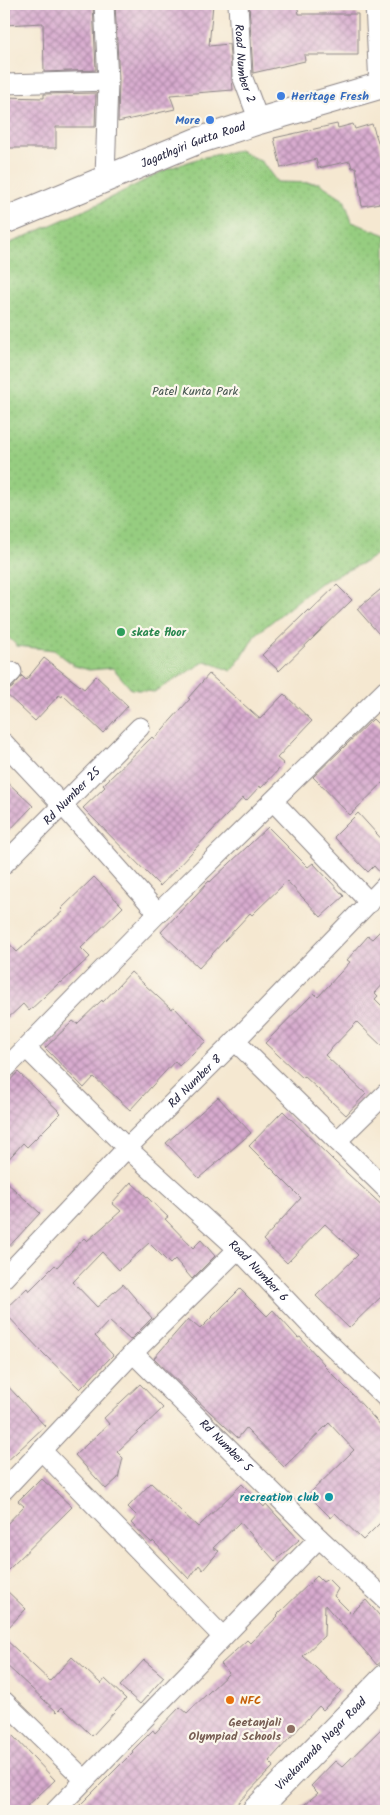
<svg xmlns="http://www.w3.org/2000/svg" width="390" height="1815" viewBox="0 0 390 1815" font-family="Kalam,sans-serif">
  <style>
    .park { fill: url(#park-dots); stroke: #5c785e }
    .building { fill: url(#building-cross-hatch) }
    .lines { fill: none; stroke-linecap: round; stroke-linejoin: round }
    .street-casing { stroke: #8c8586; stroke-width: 21 }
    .secondary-casing { stroke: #8c8586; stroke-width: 28 }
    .street { stroke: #fff; stroke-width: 19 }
    .secondary { stroke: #fff; stroke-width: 26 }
    .shop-dot { fill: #3f7fe0; stroke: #fbf7ec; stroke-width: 2 }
    .leisure-dot { fill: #2e9e5b; stroke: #fbf7ec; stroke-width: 2 }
    .culture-dot { fill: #0f9aa8; stroke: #fbf7ec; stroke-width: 2 }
    .food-dot { fill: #e8710a; stroke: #fbf7ec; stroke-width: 2 }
    .education-dot { fill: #8d6e63; stroke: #fbf7ec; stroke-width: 2 }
    .labels { text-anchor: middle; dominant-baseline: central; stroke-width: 4.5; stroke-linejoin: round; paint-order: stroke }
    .street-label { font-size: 12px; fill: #22223b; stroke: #fbf7ec }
    .shop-label { font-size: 12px; font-weight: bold; fill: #366cbe; stroke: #fbf7ec; text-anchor: start }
    .park-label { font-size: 12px; fill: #455550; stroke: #fbf7ec }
    .leisure-label { font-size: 12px; font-weight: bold; fill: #27864d; stroke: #fbf7ec; text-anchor: start }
    .culture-label { font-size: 12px; font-weight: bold; fill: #0d838f; stroke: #fbf7ec; text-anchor: end }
    .food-label { font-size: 12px; font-weight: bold; fill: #c56008; stroke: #fbf7ec; text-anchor: start }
    .education-label { font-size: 12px; font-weight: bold; fill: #785e54; stroke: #fbf7ec; text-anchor: end }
  </style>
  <defs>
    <pattern id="park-dots" width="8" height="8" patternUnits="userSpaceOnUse" patternTransform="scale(1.25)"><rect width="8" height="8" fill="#96cd80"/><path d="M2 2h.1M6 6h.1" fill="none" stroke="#81b070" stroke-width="1.8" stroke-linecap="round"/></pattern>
    <pattern id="building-cross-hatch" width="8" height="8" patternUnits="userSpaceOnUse" patternTransform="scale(1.25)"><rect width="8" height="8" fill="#d8abcf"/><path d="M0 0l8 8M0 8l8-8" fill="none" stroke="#af8ba9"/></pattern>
  </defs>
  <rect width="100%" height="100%" fill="#fbf7ec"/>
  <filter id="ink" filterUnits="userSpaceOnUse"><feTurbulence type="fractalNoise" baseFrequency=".02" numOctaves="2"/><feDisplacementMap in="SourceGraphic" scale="10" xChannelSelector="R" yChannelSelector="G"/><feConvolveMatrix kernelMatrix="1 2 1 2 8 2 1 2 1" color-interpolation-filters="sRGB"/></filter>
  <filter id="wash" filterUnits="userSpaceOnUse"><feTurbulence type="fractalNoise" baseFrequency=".0096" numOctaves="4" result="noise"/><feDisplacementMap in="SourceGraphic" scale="20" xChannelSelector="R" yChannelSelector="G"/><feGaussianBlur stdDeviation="1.12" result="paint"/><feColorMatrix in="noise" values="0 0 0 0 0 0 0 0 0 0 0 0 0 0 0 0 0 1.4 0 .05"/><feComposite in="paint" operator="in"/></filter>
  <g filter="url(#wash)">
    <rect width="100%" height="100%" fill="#f5e8d1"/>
    <polygon class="park" points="239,150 262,162 277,182 319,183 344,199 352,222 386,235 386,549 367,561 320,583 255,635 244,654 231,671 206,661 154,692 131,689 113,668 89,670 75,666 54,650 17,646 4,633 4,546 5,541 4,537 4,246 98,204 167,169 200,158"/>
    <g id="blocks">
      <g class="building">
        <polygon points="4,4 93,4 96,70 44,72 43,23 4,25"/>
        <polygon points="115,4 174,4 174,9 213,4 209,46 229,44 233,90 170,95 175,109 118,122 119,80"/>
        <polygon points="249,4 297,4 299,14 358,14 358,55 304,55 305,61 253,73"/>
        <polygon points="96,93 95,127 56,127 56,148 4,148 5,97 44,98 44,94"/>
        <polygon points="337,124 338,128 353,124 355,129 372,124 386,165 386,202 362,206 356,167 352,168 350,161 318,168 316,159 281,168 274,138"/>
        <polygon points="337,585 352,600 279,671 262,655 308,610 310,611"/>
        <polygon points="386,585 386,642 357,609"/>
        <polygon points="44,658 84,689 96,676 128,706 103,733 63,695 62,697 59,695 35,721 4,692 12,688 22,676 26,680"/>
        <polygon points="209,674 260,719 284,694 312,721 277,758 284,764 261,788 260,786 246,801 243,798 160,886 83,808 105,787 103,785 152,737 154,739 190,699 188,698"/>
        <polygon points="373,719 386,732 386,780 350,815 313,777"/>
        <polygon points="4,779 33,806 4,836"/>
        <polygon points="358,813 386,844 386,874 382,875 374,866 368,872 334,837"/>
        <polygon points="268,827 308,867 313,863 344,896 321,917 287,881 252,915 250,913 199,968 161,932 209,881 210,882"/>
        <polygon points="94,877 123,907 81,948 90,957 61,983 60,982 29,1011 23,1004 4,1022 4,938 17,952 63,911 61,909"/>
        <polygon points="386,925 386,981 375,993 378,996 375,999 386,1010 386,1050 357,1022 325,1055 366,1094 346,1115 304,1076 303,1078 265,1043 314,993 318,997 350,962 347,960 368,936 372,939"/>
        <polygon points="131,972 171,1009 174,1007 206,1041 179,1066 175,1061 130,1110 94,1077 84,1088 45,1048 73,1021 77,1024 102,1000 103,1002"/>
        <polygon points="18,1072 61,1113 27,1147 23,1143 4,1164 4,1087"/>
        <polygon points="218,1097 251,1133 199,1178 166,1143"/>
        <polygon points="283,1111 335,1162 386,1209 386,1292 349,1328 316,1296 358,1255 325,1224 287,1263 263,1240 301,1198 249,1146"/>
        <polygon points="4,1180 40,1213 4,1252"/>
        <polygon points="131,1182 168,1217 165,1219 193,1248 201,1240 215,1256 192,1279 175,1259 170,1264 149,1243 119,1270 102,1252 73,1282 97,1307 123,1284 152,1318 130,1340 109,1321 95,1336 113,1355 80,1389 44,1354 4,1312 4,1310 27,1288 29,1291 55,1265 57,1267 84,1238 87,1241 121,1211 112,1203"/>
        <polygon points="240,1289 267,1316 273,1310 298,1338 300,1337 324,1364 323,1365 352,1394 386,1431 386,1517 363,1540 335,1513 331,1518 308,1495 354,1450 329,1423 284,1467 246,1428 238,1438 196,1399 154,1358 188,1319 200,1329"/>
        <polygon points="4,1382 45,1426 4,1464"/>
        <polygon points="140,1384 163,1408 117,1452 123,1458 118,1478 106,1489 75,1455 109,1424 104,1418"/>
        <polygon points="41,1478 72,1507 4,1574 4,1527 24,1506 18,1501"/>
        <polygon points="151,1483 198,1527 242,1484 264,1507 266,1504 299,1540 275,1561 240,1522 213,1548 219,1551 203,1570 199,1565 189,1579 153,1541 152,1543 131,1523 137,1516 128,1507"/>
        <polygon points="317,1576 323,1582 328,1579 338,1589 334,1596 351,1613 366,1600 386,1623 386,1658 377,1665 325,1605 324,1636 303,1656 341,1691 323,1710 319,1706 269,1761 274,1766 230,1811 74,1811 133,1752 132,1751 153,1730 155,1733 180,1707 187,1713 229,1673 221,1664 247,1640 250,1643 278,1616 277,1615"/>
        <polygon points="4,1588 26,1609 4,1632"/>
        <polygon points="4,1638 50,1681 72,1657 101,1684 105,1679 126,1699 92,1736 62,1707 57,1712 4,1663"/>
        <polygon points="144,1660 164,1677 140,1704 120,1686"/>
        <polygon points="386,1724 386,1811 297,1811 318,1793 311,1786 335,1761 342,1767"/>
        <polygon points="12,1735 55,1780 22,1811 4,1811 4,1743"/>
      </g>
    </g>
  </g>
  <g filter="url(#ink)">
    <use href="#blocks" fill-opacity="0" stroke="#8c8586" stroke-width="1"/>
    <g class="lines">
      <g class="street-casing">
        <g id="street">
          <polyline points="104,4 108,81 105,178"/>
          <path id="s1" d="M238,4L242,76L259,121"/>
          <polyline points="375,4 379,86"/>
          <polyline points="5,84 108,81"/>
          <polyline points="4,680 12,672"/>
          <polyline points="4,743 65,808 158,913"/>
          <polyline points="273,801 370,903"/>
          <path id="s2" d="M4,864L140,727"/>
          <polyline points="235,1041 386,1189"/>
          <path id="s3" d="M26,1048L127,1148L238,1249L312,1327L386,1398"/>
          <polyline points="4,1070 158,913 386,690"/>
          <polyline points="337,1141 386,1093"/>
          <path id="s4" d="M4,1278L127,1148L235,1041L386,885"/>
          <path id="s5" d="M133,1353L319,1538"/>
          <polyline points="41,1450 223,1637"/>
          <polyline points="4,1490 133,1353 238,1249"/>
          <polyline points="4,1701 85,1780 319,1538 386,1600"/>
          <polyline points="55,1811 85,1780"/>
        </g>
      </g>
      <g class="secondary-casing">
        <g id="secondary">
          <path id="s6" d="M4,221L197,141L259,121L386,84"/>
          <path id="s7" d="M255,1811L386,1677"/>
        </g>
      </g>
      <use href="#street" class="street"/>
      <use href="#secondary" class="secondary"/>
    </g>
  </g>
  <g class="shop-dot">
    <circle cx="281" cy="96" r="5"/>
    <circle cx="210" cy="120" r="5"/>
  </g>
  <circle class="leisure-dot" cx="121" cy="632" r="5"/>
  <circle class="culture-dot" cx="329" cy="1497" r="5"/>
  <circle class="food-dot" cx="230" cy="1700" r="5"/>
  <circle class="education-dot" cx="291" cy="1729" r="5"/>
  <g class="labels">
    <g class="street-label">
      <text stroke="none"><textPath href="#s1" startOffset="60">Road Number 2</textPath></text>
      <text stroke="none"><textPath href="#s6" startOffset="204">Jagathgiri Gutta Road</textPath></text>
      <text stroke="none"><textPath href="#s2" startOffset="96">Rd Number 25</textPath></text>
      <text stroke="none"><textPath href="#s4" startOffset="274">Rd Number 8</textPath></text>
      <text stroke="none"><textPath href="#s3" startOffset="322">Road Number 6</textPath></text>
      <text stroke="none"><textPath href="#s5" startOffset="131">Rd Number 5</textPath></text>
      <text stroke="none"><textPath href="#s7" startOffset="94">Vivekananda Nagar Road</textPath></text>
    </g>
    <g class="shop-label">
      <text x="291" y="96">Heritage Fresh</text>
      <text x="200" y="120" text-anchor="end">More</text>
    </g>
    <g class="park-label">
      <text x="195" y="391">Patel Kunta Park</text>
    </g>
    <g class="leisure-label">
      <text x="131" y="632">skate floor</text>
    </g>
    <g class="culture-label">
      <text x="319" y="1497">recreation club</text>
    </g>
    <g class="food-label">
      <text x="240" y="1700">NFC</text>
    </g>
    <g class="education-label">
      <text x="281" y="1722">Geetanjali<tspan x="281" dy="14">Olympiad Schools</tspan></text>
    </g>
  </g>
  <rect width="390" height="1815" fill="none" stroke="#fbf7ec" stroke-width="20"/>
</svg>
